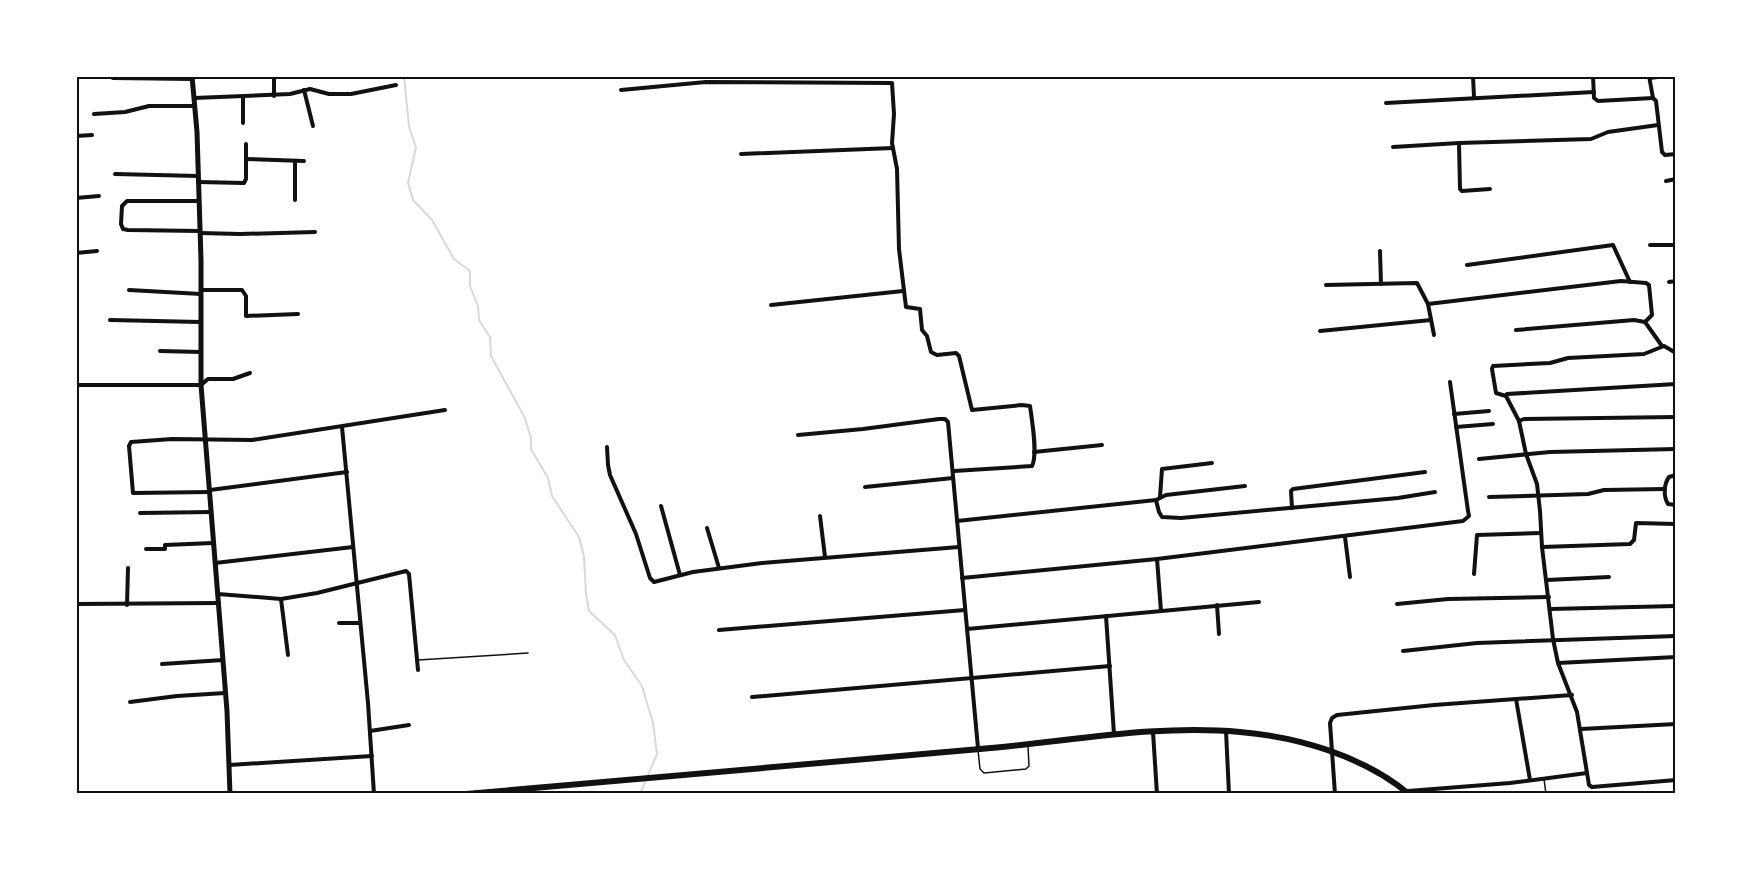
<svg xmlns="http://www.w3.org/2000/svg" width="1752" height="870" viewBox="0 0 1752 870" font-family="Signika,sans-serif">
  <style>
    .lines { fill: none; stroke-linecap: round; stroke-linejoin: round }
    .stream { stroke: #d9d9d9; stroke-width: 2 }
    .service { stroke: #111; stroke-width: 1.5 }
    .minor { stroke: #111; stroke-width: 4 }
    .secondary { stroke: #111; stroke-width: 5 }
    .trunk { stroke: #111; stroke-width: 6 }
    .neatline { fill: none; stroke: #111; stroke-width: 2 }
  </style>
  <rect width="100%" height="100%" fill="#fff"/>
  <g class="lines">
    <polyline class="stream" points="404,76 409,127 416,147 408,183 413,200 432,220 454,259 470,271 470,286 478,306 479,320 490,337 491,356 525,418 531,438 531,449 548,478 552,496 579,537 584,557 586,593 589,611 615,635 624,660 642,686 653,723 657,754 640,794"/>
    <g class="service">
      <polyline points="418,660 528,653"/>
      <polyline points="978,750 980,769 984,773 1026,769 1029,766 1028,746"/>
      <polyline points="1544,779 1546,794"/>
    </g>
    <g class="minor">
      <polyline points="109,76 113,78 192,79"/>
      <polyline points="274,76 274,96"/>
      <polyline points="1473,76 1474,97"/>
      <polyline points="1593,76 1594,98 1598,101 1653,98"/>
      <polyline points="1649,76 1653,98 1656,101 1662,152 1665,155 1676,154"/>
      <polyline points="1650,78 1665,76"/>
      <polyline points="304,90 313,126"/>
      <path d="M621,90L706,82L892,83L894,114L892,143L897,169L899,249L906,307L920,309L922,330L927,336L931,352L937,355L956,353L959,356L972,410L1022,405L1030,406C1032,421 1038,454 1032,466L954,471"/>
      <polyline points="243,96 243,123"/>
      <polyline points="194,98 290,94 310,89 329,94 351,94 396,85"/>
      <polyline points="1386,103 1594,92"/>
      <polyline points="94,114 125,112 149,106 195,106"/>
      <polyline points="76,136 92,135"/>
      <polyline points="1459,143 1460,189 1462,191 1490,189"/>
      <polyline points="1393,147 1459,143 1591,139 1608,132 1658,125"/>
      <polyline points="741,154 893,148"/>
      <polyline points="246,159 304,161"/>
      <polyline points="295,161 295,200"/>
      <polyline points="115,174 198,176"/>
      <polyline points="1666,181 1676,179"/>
      <polyline points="198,182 244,183 246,179 246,144"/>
      <polyline points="76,198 99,196"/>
      <polyline points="198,201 127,201 122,206 121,224 123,229 128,230 200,231"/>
      <polyline points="200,233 240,234 315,232"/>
      <polyline points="1650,245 1676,245"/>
      <polyline points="1380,251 1381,284"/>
      <polyline points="76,253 97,251"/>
      <polyline points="1467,265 1613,245 1630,282"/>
      <polyline points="1669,282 1676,281"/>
      <polyline points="1326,285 1417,283 1428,304 1434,335"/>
      <polyline points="129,290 201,294"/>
      <polyline points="201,290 242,290 246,296 246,316 298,314"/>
      <polyline points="1428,304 1621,281 1646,283 1649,285 1652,315 1645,322"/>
      <polyline points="771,305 903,291"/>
      <polyline points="110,320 201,322"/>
      <polyline points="1516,330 1634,320 1645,322 1662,346"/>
      <polyline points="1320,331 1431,320"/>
      <polyline points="160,351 201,352"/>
      <polyline points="1676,353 1664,346 1644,354 1568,358 1550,363 1493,366 1492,369 1496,393 1506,396 1507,394 1676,384"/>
      <polyline points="76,385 201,385 208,379 233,379 250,373"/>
      <polyline points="1506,396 1519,421 1526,454 1537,484 1540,511 1542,547 1553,639 1558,663 1577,712 1589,785 1592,787 1676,780"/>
      <polyline points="1454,414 1489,411"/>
      <polyline points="1519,421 1524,419 1676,417"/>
      <polyline points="342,427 368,703 374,794"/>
      <polyline points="1456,427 1493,424"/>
      <polyline points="798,435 863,429 939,419 945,419 948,422 978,748"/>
      <polyline points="607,447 608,465 610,475 636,534 650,578 654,582 693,572 762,563 959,547"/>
      <polyline points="1034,452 1102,445"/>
      <polyline points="1479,459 1550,452 1676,449"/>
      <path d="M1676,475L1669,477C1664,484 1663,496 1668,504L1676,505"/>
      <polyline points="865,487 953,478"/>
      <polyline points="210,490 347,472"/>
      <polyline points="210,492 133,493 129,446 131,442 172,439 252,440 445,410"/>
      <polyline points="1160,497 1162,469 1212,463"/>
      <polyline points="1489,497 1588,494 1604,490 1665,489"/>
      <polyline points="1156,500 1159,512 1162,517 1181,518 1398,498 1435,492"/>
      <polyline points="661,506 680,575"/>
      <polyline points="1292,508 1291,491 1293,489 1425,472"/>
      <polyline points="140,513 211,512"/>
      <polyline points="820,516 825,557"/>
      <polyline points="957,521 1156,500 1166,495 1245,486"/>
      <polyline points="707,528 719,568"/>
      <polyline points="1345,537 1350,577"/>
      <polyline points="1542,547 1630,544 1634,540 1636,523 1676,524"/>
      <polyline points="146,549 165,549 165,545 213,543"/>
      <polyline points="1157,559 1161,611"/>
      <polyline points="215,563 353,547"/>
      <polyline points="1474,574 1477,535 1541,533"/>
      <polyline points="962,578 1157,559 1463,521 1469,516 1468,511 1450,382"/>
      <polyline points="1547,580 1609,577"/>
      <polyline points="218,594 281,599 317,593 406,571 409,574 418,670"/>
      <polyline points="281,599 288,655"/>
      <polyline points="76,604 219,603"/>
      <polyline points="1397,604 1448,599 1549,597"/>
      <polyline points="127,605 128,568"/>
      <polyline points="1217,605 1219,634"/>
      <polyline points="1550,609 1676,606"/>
      <polyline points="1106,616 1114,734"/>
      <polyline points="339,623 360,623"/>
      <polyline points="967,629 1259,602"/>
      <polyline points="719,630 965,610"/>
      <polyline points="1403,651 1477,643 1676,636"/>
      <polyline points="1558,663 1676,657"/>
      <polyline points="162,664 223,660"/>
      <polyline points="752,697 1110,666"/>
      <polyline points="1516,699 1530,780"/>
      <polyline points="130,702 177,696 225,693"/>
      <polyline points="1581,729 1676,724"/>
      <polyline points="370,731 409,725"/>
      <polyline points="1226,731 1229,794"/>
      <polyline points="1153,732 1157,794"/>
      <polyline points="229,765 372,756"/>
      <polyline points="1408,791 1510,783 1587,773"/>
      <polyline points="1335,794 1330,723 1332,718 1337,715 1434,705 1572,695"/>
    </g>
    <polyline class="secondary" points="192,76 197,132 201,260 201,385 227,711 230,794"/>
    <path class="trunk" d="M466,794C638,779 809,763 980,749C1067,742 1153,724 1240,732C1299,737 1363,756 1409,794"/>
  </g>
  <rect width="1752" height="870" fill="none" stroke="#ffffff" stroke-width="156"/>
  <rect x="78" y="78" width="1596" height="714" class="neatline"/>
</svg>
